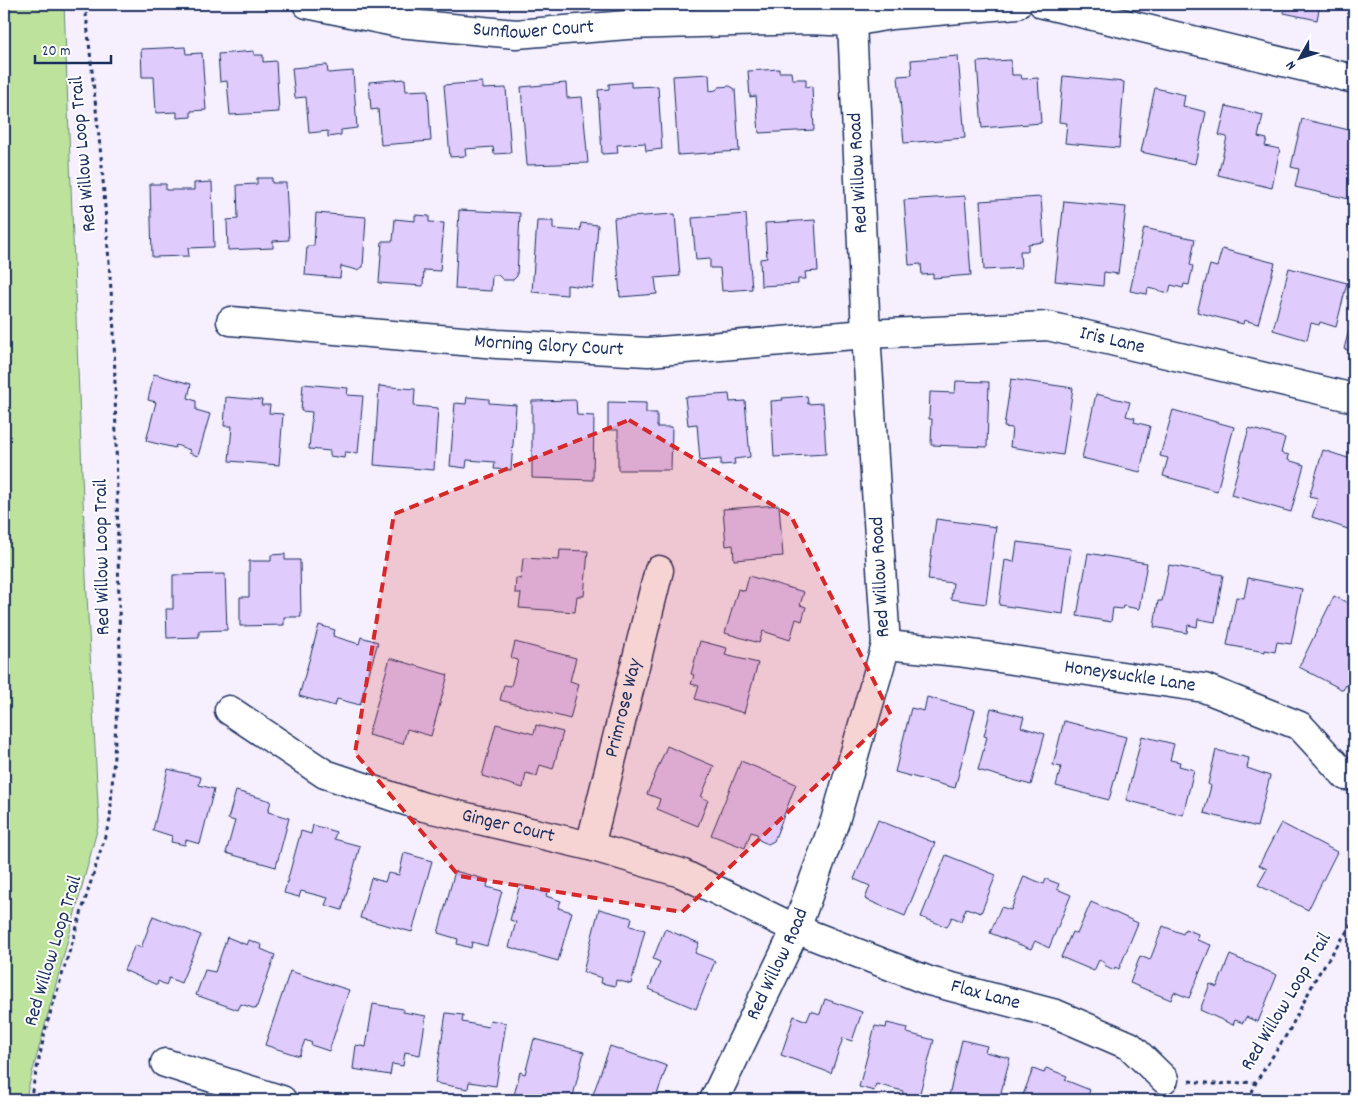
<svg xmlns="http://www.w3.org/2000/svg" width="1358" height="1104" viewBox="0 0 1358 1104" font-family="Dekko,sans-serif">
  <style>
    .green { fill: #bde29c; stroke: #6c887d }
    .building { fill: #dfcbfc; stroke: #1b2f5e }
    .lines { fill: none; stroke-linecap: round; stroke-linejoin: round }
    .minor-casing { stroke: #1b2f5e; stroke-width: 31 }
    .path { stroke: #1b2f5e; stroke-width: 3; stroke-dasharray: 4 4; stroke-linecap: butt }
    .minor { stroke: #fff; stroke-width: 28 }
    .marked { fill: #d62828; fill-opacity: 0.2; stroke: #d62828; stroke-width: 4; stroke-dasharray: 10 6; stroke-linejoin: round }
    .labels { text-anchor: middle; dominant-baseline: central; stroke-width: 4; stroke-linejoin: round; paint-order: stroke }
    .street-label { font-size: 20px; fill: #1b2f5e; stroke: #fff }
  </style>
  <rect width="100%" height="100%" fill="#f5effe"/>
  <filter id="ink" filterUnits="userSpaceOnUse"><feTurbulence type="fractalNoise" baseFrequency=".02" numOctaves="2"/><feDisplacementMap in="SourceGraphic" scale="10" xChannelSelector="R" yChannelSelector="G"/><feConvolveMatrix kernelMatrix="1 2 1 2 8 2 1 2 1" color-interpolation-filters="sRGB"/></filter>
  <g filter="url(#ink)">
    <polygon class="green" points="4,4 64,4 86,577 99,823 25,1100 4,1100"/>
    <g class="building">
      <polygon points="1286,4 1330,4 1330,6 1320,4 1317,20 1284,13"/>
      <polygon points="185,47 186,54 202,53 206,110 191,111 191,117 177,118 177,112 156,113 154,77 142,77 141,49"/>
      <polygon points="254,51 254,55 263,55 263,62 276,61 279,112 230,115 227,81 220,82 218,54"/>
      <polygon points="958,56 965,138 904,143 898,76 912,75 911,60"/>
      <polygon points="1011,60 1012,75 1021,75 1022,79 1038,78 1041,123 982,128 977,62"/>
      <polygon points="327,65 328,73 353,71 357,128 341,130 341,135 328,137 328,131 309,133 306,97 295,98 292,68"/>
      <polygon points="779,69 779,72 791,72 792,79 806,79 806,87 812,86 814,130 759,133 756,96 750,97 748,71"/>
      <polygon points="709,74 710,91 716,90 719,87 730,86 735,89 739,151 678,155 673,76"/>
      <polygon points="1063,76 1124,82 1119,148 1065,143 1067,123 1059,122"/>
      <polygon points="405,79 406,91 428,90 431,141 381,145 378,109 371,110 369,82"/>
      <polygon points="482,82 482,89 506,88 511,153 494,154 493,147 465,149 466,156 450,157 444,85"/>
      <polygon points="631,82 631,87 658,86 662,149 646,151 645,143 617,145 618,153 602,154 598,90 609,89 609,84"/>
      <polygon points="566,83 567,98 582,97 588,163 527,165 521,87"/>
      <polygon points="1155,88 1185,95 1183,106 1206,112 1195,164 1141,152"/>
      <polygon points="1226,106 1263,115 1258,137 1267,139 1265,146 1280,149 1272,188 1218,175 1227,137 1219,135"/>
      <polygon points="1302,119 1349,130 1348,134 1354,135 1354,176 1349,199 1295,187 1299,169 1291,167"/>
      <polygon points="257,178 272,178 272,183 286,183 289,240 273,241 273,248 228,250 227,220 238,219 237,185 257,184"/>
      <polygon points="212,182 214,247 188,248 189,256 152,257 150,184 166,184 166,190 194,190 194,183"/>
      <polygon points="965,196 971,275 933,278 933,274 922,275 921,264 909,265 904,200"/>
      <polygon points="1041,197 1044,242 1028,244 1028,251 1020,251 1021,268 984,270 980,201"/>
      <polygon points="1064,201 1126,207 1118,274 1104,272 1103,286 1055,281"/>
      <polygon points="459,210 520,213 517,276 513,280 503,280 498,275 492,275 491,291 455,289"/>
      <polygon points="316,213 366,217 363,267 357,270 341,266 340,278 305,275 307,246 314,246"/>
      <polygon points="675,214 680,276 655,278 657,294 620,297 614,218"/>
      <polygon points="746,214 752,289 722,291 720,268 710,268 710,259 696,260 692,218"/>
      <polygon points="415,215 429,216 429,222 444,223 440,271 424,270 423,286 379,283 382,241 393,241 395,219 415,221"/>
      <polygon points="815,220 818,271 805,272 806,279 798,279 798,284 761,286 760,259 767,258 765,223"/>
      <polygon points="537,221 553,221 553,229 580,231 581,223 598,225 593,288 567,285 567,295 532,292"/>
      <polygon points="1144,228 1195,239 1190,265 1193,266 1189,285 1184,284 1183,288 1171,285 1169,293 1148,288 1147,294 1130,291"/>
      <polygon points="1222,249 1275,263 1258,324 1244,320 1243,324 1197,312 1210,265 1217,267"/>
      <polygon points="1289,268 1347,283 1336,327 1320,322 1319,325 1311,323 1307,340 1273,330"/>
      <polygon points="1354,311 1354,352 1344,349"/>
      <polygon points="154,374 191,384 188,398 196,401 196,410 210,414 198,456 189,453 190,450 176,445 175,448 146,441 156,402 148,400"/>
      <polygon points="1011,379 1073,388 1063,455 1010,447 1012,428 1004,427"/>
      <polygon points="956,381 989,382 987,447 931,445 932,419 929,419 930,392 955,393"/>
      <polygon points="303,384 348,388 347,395 363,396 358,453 345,452 344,458 330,456 330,451 309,449 312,412 301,411"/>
      <polygon points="379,386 415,389 414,406 438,408 434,470 374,465"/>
      <polygon points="729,394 730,402 745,401 750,457 734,459 735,464 721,465 721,459 700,461 697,424 688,425 685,397"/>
      <polygon points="1096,394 1130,402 1126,416 1135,418 1134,422 1150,426 1140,472 1082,458"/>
      <polygon points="807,396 808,404 823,403 826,454 774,457 771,401 783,400 782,398"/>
      <polygon points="226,397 262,400 261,405 270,405 269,413 283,414 279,465 229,461 232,426 224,426"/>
      <polygon points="467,397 489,399 489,403 516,405 511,470 494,469 495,462 467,460 466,468 450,466 455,403 466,404"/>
      <polygon points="576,400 577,415 594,416 593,480 532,478 532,401"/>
      <polygon points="608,402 646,403 646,413 657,413 657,427 672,427 671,470 618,470 618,430 608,430"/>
      <polygon points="1173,410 1234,427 1217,491 1163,476 1168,458 1160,456"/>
      <polygon points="1249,428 1285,438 1281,453 1289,455 1288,460 1304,465 1291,512 1231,495"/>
      <polygon points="1323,450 1354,460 1354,531 1312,517 1318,499 1309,497"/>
      <polygon points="779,505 783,556 734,560 733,545 726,546 723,509"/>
      <polygon points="936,519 996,527 986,604 951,599 953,583 928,580"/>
      <polygon points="1017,542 1071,549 1063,614 999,605 1005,560 1014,562"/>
      <polygon points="560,550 588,551 584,596 577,596 575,612 519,608 521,593 515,593 516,578 521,579 523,558 559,560"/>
      <polygon points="1088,553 1147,563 1139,609 1123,606 1122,609 1113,608 1111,622 1077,616"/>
      <polygon points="285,554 285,560 300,560 301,617 284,617 284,625 240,626 240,597 249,597 249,561 271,561 271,555"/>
      <polygon points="1169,565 1223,575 1215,622 1198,619 1197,627 1188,625 1187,633 1154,627 1158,601 1162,601"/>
      <polygon points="225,574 227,630 199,631 199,637 167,638 166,609 173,609 173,575"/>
      <polygon points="749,576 804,592 800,605 806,607 802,621 796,619 790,640 763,631 759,643 725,633 738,589 745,591"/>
      <polygon points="1248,578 1302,589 1291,644 1277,642 1275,652 1265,650 1265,652 1227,645 1236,597 1244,598"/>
      <polygon points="1334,596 1354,606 1354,690 1346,685 1343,690 1299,667"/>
      <polygon points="319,625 335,630 333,636 359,644 361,637 378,642 360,705 337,699 335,706 299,696"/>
      <polygon points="700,641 727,648 725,655 758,663 744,713 695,699 699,686 691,684 694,675 691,674"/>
      <polygon points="515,642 576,658 570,681 579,684 570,719 500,700 504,685 511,686 518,660 511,658"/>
      <polygon points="390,658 448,675 431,736 407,729 403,744 368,735"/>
      <polygon points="927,697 975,710 955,788 895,772 911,708 924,711"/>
      <polygon points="991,708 1024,717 1021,727 1045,734 1031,785 978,770 987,737 984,736"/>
      <polygon points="1064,721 1126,737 1109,800 1056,786 1061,767 1053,765"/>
      <polygon points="496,724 534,734 536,725 563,732 553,769 540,765 537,776 526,773 523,788 482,776"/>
      <polygon points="1142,736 1174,744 1170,760 1180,762 1179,766 1194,770 1183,815 1126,800"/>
      <polygon points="667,746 714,766 701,797 708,800 698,826 657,809 660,799 647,794"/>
      <polygon points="1216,750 1249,758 1247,768 1270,776 1257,827 1204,813 1211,786 1208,784"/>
      <polygon points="741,761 796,784 774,841 768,844 759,840 757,834 751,832 745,848 711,835"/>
      <polygon points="168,769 201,777 199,785 214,789 200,844 186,840 185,845 171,842 172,836 153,830"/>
      <polygon points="236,791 271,801 268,812 289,818 276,867 226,853 235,821 228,819"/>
      <polygon points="878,820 935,843 905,916 865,899 870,886 854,879"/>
      <polygon points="1281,823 1337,852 1308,910 1258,885 1267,869 1259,865"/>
      <polygon points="313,825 336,832 334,839 360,846 342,910 325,905 328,898 301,891 299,897 284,893 301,831 311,834"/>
      <polygon points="404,853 432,861 412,932 360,918 371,878 385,882 388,873 399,875"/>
      <polygon points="946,855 996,875 981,913 966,908 961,921 952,917 947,927 921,917"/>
      <polygon points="455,871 488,880 487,887 502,891 487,946 472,942 471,948 457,944 458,939 438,933"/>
      <polygon points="1024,876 1044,884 1046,879 1059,884 1057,889 1071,895 1049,948 1035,941 1031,949 990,933 1001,907 1011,910"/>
      <polygon points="520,885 547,893 546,896 561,901 558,908 572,912 558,961 509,947 516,922 510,920"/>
      <polygon points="1091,902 1138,923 1119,969 1115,967 1114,970 1104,965 1105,963 1099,960 1094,971 1061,957 1072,932 1077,934"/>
      <polygon points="599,909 632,918 630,926 645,930 631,984 616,980 615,986 601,983 602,978 583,972"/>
      <polygon points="153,916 201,935 181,983 169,978 166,985 158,981 157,985 124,970 135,945 141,948"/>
      <polygon points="1163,926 1183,934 1185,929 1198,934 1197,940 1211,945 1189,998 1174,992 1171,1000 1130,983 1140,956 1150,960"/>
      <polygon points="665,929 699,943 695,953 715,961 696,1009 649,989 660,962 653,959"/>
      <polygon points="227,937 247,945 249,940 262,945 261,949 275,955 256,1009 241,1004 238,1010 196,995 205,970 215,972"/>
      <polygon points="1230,955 1277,975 1258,1022 1246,1017 1243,1023 1235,1020 1233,1025 1200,1010 1210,984 1217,987"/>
      <polygon points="290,971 349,990 329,1051 311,1045 312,1043 305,1040 299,1056 265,1045"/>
      <polygon points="825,999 862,1012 852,1041 843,1038 831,1073 781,1055 794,1016 807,1021 811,1011 820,1014"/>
      <polygon points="373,1004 403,1009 403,1012 426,1016 420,1055 405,1052 403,1066 392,1064 390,1075 353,1069 356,1045 366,1047"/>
      <polygon points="446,1013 463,1015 462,1022 488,1027 490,1020 506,1023 496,1086 469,1082 468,1089 435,1083"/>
      <polygon points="887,1023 908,1028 907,1033 934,1040 918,1100 902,1098 903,1091 876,1084 874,1091 859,1087 875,1026 886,1028"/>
      <polygon points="534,1039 584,1052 572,1100 550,1097 549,1100 519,1100 513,1099 520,1072 525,1074"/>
      <polygon points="962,1040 987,1046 985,1052 1010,1058 999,1100 948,1100"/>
      <polygon points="610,1046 667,1066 655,1100 591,1100"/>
      <polygon points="1046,1068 1067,1076 1065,1080 1090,1090 1086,1100 1021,1100 1033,1069 1044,1073"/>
    </g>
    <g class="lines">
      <g class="minor-casing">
        <g id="minor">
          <path id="s1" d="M307,4L399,23L516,34L627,25L808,20L852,22L891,15L1017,4"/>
          <polyline points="1043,4 1354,79"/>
          <path id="s2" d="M231,321L497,344L648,352L866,334L1048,326L1354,398"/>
          <path id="s3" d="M886,645L958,652L1204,688L1300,726L1346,776"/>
          <path id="s4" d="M229,710L325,774L424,807L590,846L681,873L796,929L929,981L1056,1014L1130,1046L1164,1079"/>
          <path id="s5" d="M590,846L659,570"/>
          <polyline points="165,1063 282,1100"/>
          <path id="s6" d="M714,1100L796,929L835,821L886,645L866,334L852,22"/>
        </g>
      </g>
      <g class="path">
        <polyline points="1189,1081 1215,1084 1256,1082"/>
        <polyline points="30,1100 46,1027 110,820 120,658 114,331 102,166 85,4"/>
        <polyline points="1249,1100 1256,1082 1289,1031 1317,976 1354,921"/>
      </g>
      <use href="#minor" class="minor"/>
    </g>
  </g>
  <path class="marked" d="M629,420L791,516L891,715L682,912L459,876L355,753L394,514Z"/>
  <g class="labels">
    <g class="street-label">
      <text stroke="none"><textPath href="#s1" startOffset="229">Sunflower Court</textPath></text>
      <text transform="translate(84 154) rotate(-95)">Red Willow Loop Trail</text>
      <text transform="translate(859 173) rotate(-93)">Red Willow Road</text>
      <text stroke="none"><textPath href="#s2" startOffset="885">Iris Lane</textPath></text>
      <text stroke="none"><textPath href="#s2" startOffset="319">Morning Glory Court</textPath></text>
      <text transform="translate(103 557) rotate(-91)">Red Willow Loop Trail</text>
      <text transform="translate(881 577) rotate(-93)">Red Willow Road</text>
      <text stroke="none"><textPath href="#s3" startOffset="246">Honeysuckle Lane</textPath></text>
      <text stroke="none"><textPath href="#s5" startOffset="142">Primrose Way</textPath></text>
      <text stroke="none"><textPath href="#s4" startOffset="306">Ginger Court</textPath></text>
      <text transform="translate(54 951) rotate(-73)">Red Willow Loop Trail</text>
      <text stroke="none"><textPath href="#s6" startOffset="150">Red Willow Road</textPath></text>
      <text stroke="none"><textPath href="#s4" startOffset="814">Flax Lane</textPath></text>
      <text transform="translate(1287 1002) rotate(-59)">Red Willow Loop Trail</text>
    </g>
  </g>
  <rect width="1358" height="1104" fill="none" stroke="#fff" stroke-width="20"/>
  <rect x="10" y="10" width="1338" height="1084" fill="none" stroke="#1b2f5e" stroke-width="2" filter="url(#ink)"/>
  <g transform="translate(1300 58) rotate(231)" stroke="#ffffff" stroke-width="4" paint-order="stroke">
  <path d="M0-4L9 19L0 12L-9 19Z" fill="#1b2f5e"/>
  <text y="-8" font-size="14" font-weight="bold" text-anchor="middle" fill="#1b2f5e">N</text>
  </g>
  <path d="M35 55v8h76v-8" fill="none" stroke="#1b2f5e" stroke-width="2.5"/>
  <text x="42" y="55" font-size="15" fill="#1b2f5e" stroke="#ffffff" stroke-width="4" paint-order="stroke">20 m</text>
</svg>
